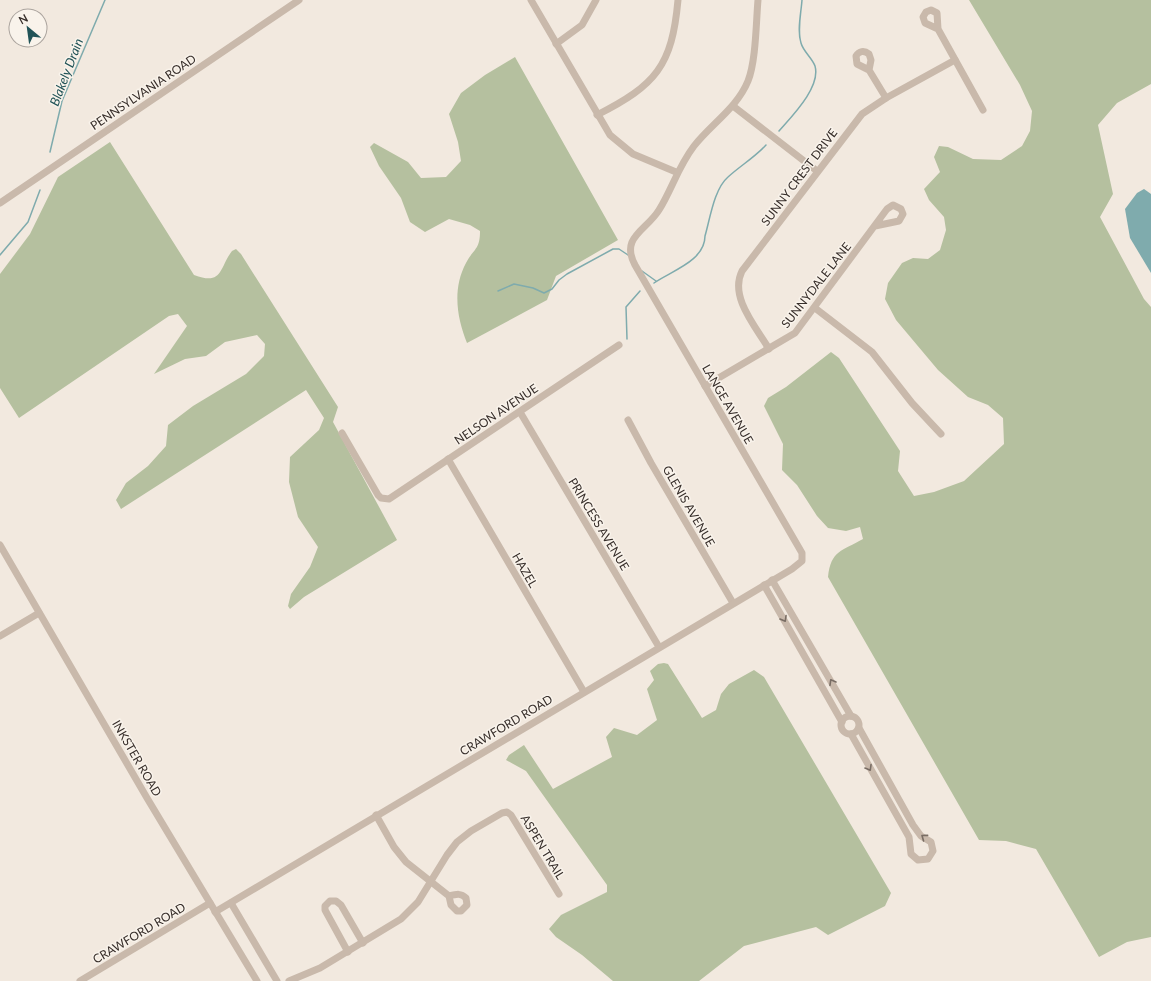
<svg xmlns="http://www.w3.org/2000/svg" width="1151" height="981" viewBox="0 0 1151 981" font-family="Lato,sans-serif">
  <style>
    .green { fill: #b5c09f }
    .water { fill: #7fabad }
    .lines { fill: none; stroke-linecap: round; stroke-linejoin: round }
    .stream { stroke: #7fabad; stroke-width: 1.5 }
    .minor { stroke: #c9b9ab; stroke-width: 7 }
    .oneway { stroke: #796d64 }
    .labels { text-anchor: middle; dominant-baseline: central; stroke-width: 3; stroke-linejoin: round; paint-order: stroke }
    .street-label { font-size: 12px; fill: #372e2a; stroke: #f9f3eb }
    .water-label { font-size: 13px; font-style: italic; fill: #215357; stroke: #f9f3eb }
  </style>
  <rect width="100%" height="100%" fill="#f2e9df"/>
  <g class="green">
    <path d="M969,0H1151V84L1117,103L1098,125L1113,194L1100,217L1144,299L1151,307V937L1127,942L1099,957L1036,849L1006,841L979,840L828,577C831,550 842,551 863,539L860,527L846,531L828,528L817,516L797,485L782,470L783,444L764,406L768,398L786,387L831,352L839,358L900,451L898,471L914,496L934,492L964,481L1004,444L1003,418L988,405L968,397L938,370L896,320L885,299L888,283L902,263L913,258L928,259L940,250L946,230L944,217L929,200L924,189L940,172L934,157L939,146L948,147L973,159L1001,160L1022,146L1030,131L1032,111L1020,85Z"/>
    <path d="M515,57L618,240L556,276L547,300L467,343C457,318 452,289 466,263C474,248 480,250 480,231L470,225L449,219L425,232L410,222L401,198L379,166L370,147L374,143L408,162L421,178L446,177L461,161L458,142L449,114L461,93L485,75Z"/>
    <path d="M110,142L194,275C223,286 219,268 232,251L236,249L241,254L338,407L333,422L397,540L304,597L290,609L288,606L291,594L310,567L318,547L298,517L289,482L290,457L319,430L324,418L306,390L121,509L116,500L126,483L148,466L166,446L168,425L193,406L246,374L264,356L265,344L257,335L225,342L206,356L185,359L154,374L187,326L178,314L169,316L19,418L0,388V274L30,234L58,177Z"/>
    <polygon points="664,663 668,664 702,718 716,710 721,694 729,684 754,670 764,677 891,893 885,906 828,935 816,927 744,946 699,981 613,981 582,955 556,937 549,929 561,915 607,892 607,885 526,771 506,760 509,755 524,745 553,789 612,757 606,737 614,728 637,735 657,720 647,689 654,680 650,671 658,664"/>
  </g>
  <polygon class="water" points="1144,189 1151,194 1151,273 1130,238 1125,209 1137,193"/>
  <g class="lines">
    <g class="stream">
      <path d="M779,131C792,116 821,87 815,66C812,58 803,51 801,43C797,30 801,14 802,0"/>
      <polyline points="50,152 62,101 105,0"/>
      <polyline points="0,255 28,222 40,190"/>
      <polyline points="642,271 656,281"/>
      <path d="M654,283C671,271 705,261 705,236C710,219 714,189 728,177C740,166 755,157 766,145"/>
      <polyline points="498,291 514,284 533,288 544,293 552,289 559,280 567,274 613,249 619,249 628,255"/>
      <polyline points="627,339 626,307 640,291"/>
    </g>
    <g class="minor">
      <polyline points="531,0 610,135 633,154 676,172"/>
      <polyline points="938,29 925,23 923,17 926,12 931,10 937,13 938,29 983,110"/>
      <polyline points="556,44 582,25 596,0"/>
      <path d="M869,70L857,64L856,56C859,51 864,50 869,54L871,60L869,70L886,98"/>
      <polyline points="733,106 817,171"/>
      <path d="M597,115C656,85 672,66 678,0"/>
      <polyline points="0,203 299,0"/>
      <polyline points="815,308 872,352 912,403 941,434"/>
      <path d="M769,349C756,327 729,297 742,271L862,114L886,98L955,60"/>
      <polyline points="705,386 795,333 887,209 893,205 901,209 903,214 899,221 875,226"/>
      <polyline points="520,412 659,647"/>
      <polyline points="628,420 651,463 733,603"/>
      <polyline points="342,433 378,495 381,498 389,499 619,345"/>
      <polyline points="448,459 584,692"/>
      <polyline points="0,545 147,798 257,981"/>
      <polyline points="772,580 851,716"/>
      <polyline points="764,585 842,722"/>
      <polyline points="0,636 39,613"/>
      <circle cx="850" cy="725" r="9"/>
      <polyline points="851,734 909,837 911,854 918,860 928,859 933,851 931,842 921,836 913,825 859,728"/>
      <path d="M376,815L394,847L406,862L449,896C457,894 461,893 466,898L467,905L461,911H457L451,905L449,896"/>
      <polyline points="231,903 277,981"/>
      <path d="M215,912L792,569L802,561V553L635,265C620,237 646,231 659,210C672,189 678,167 694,146C711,124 737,108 748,81C756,61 756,23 758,0"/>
      <polyline points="348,952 325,910 325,906 330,901 336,901 341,905 363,943"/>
      <polyline points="80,981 210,903"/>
      <polyline points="289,981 320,968 401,919 418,902 447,855 457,842 471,831 502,813 507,812 511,815 559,894"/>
    </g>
  </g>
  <defs><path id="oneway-chevron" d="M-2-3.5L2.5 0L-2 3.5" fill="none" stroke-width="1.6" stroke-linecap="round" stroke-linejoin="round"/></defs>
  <g class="oneway">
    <use href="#oneway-chevron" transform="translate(784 619) rotate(60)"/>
    <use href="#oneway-chevron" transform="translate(832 682) rotate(-120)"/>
    <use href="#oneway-chevron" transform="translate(869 768) rotate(60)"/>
    <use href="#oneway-chevron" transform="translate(924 837) rotate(-144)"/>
  </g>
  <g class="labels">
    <g class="street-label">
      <text transform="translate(143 92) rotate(-34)">PENNSYLVANIA ROAD</text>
      <text transform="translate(799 177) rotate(-53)">SUNNY CREST DRIVE</text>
      <text transform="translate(816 285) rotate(-52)">SUNNYDALE LANE</text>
      <text transform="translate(728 404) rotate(60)">LANGE AVENUE</text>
      <text transform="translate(496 414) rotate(-34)">NELSON AVENUE</text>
      <text transform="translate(689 506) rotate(60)">GLENIS AVENUE</text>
      <text transform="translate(599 524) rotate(59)">PRINCESS AVENUE</text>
      <text transform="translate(525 570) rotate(60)">HAZEL</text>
      <text transform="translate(506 725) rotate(-31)">CRAWFORD ROAD</text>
      <text transform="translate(137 758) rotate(60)">INKSTER ROAD</text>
      <text transform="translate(543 847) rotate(59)">ASPEN TRAIL</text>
      <text transform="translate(139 933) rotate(-31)">CRAWFORD ROAD</text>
    </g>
    <g class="water-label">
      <text transform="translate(66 72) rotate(-69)">Blakely Drain</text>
    </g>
  </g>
  <g transform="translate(28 28) rotate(331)"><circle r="19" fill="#f9f3eb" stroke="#aba49e"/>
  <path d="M0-3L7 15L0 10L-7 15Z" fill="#215357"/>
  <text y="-6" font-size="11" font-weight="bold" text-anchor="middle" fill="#372e2a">N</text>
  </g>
</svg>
